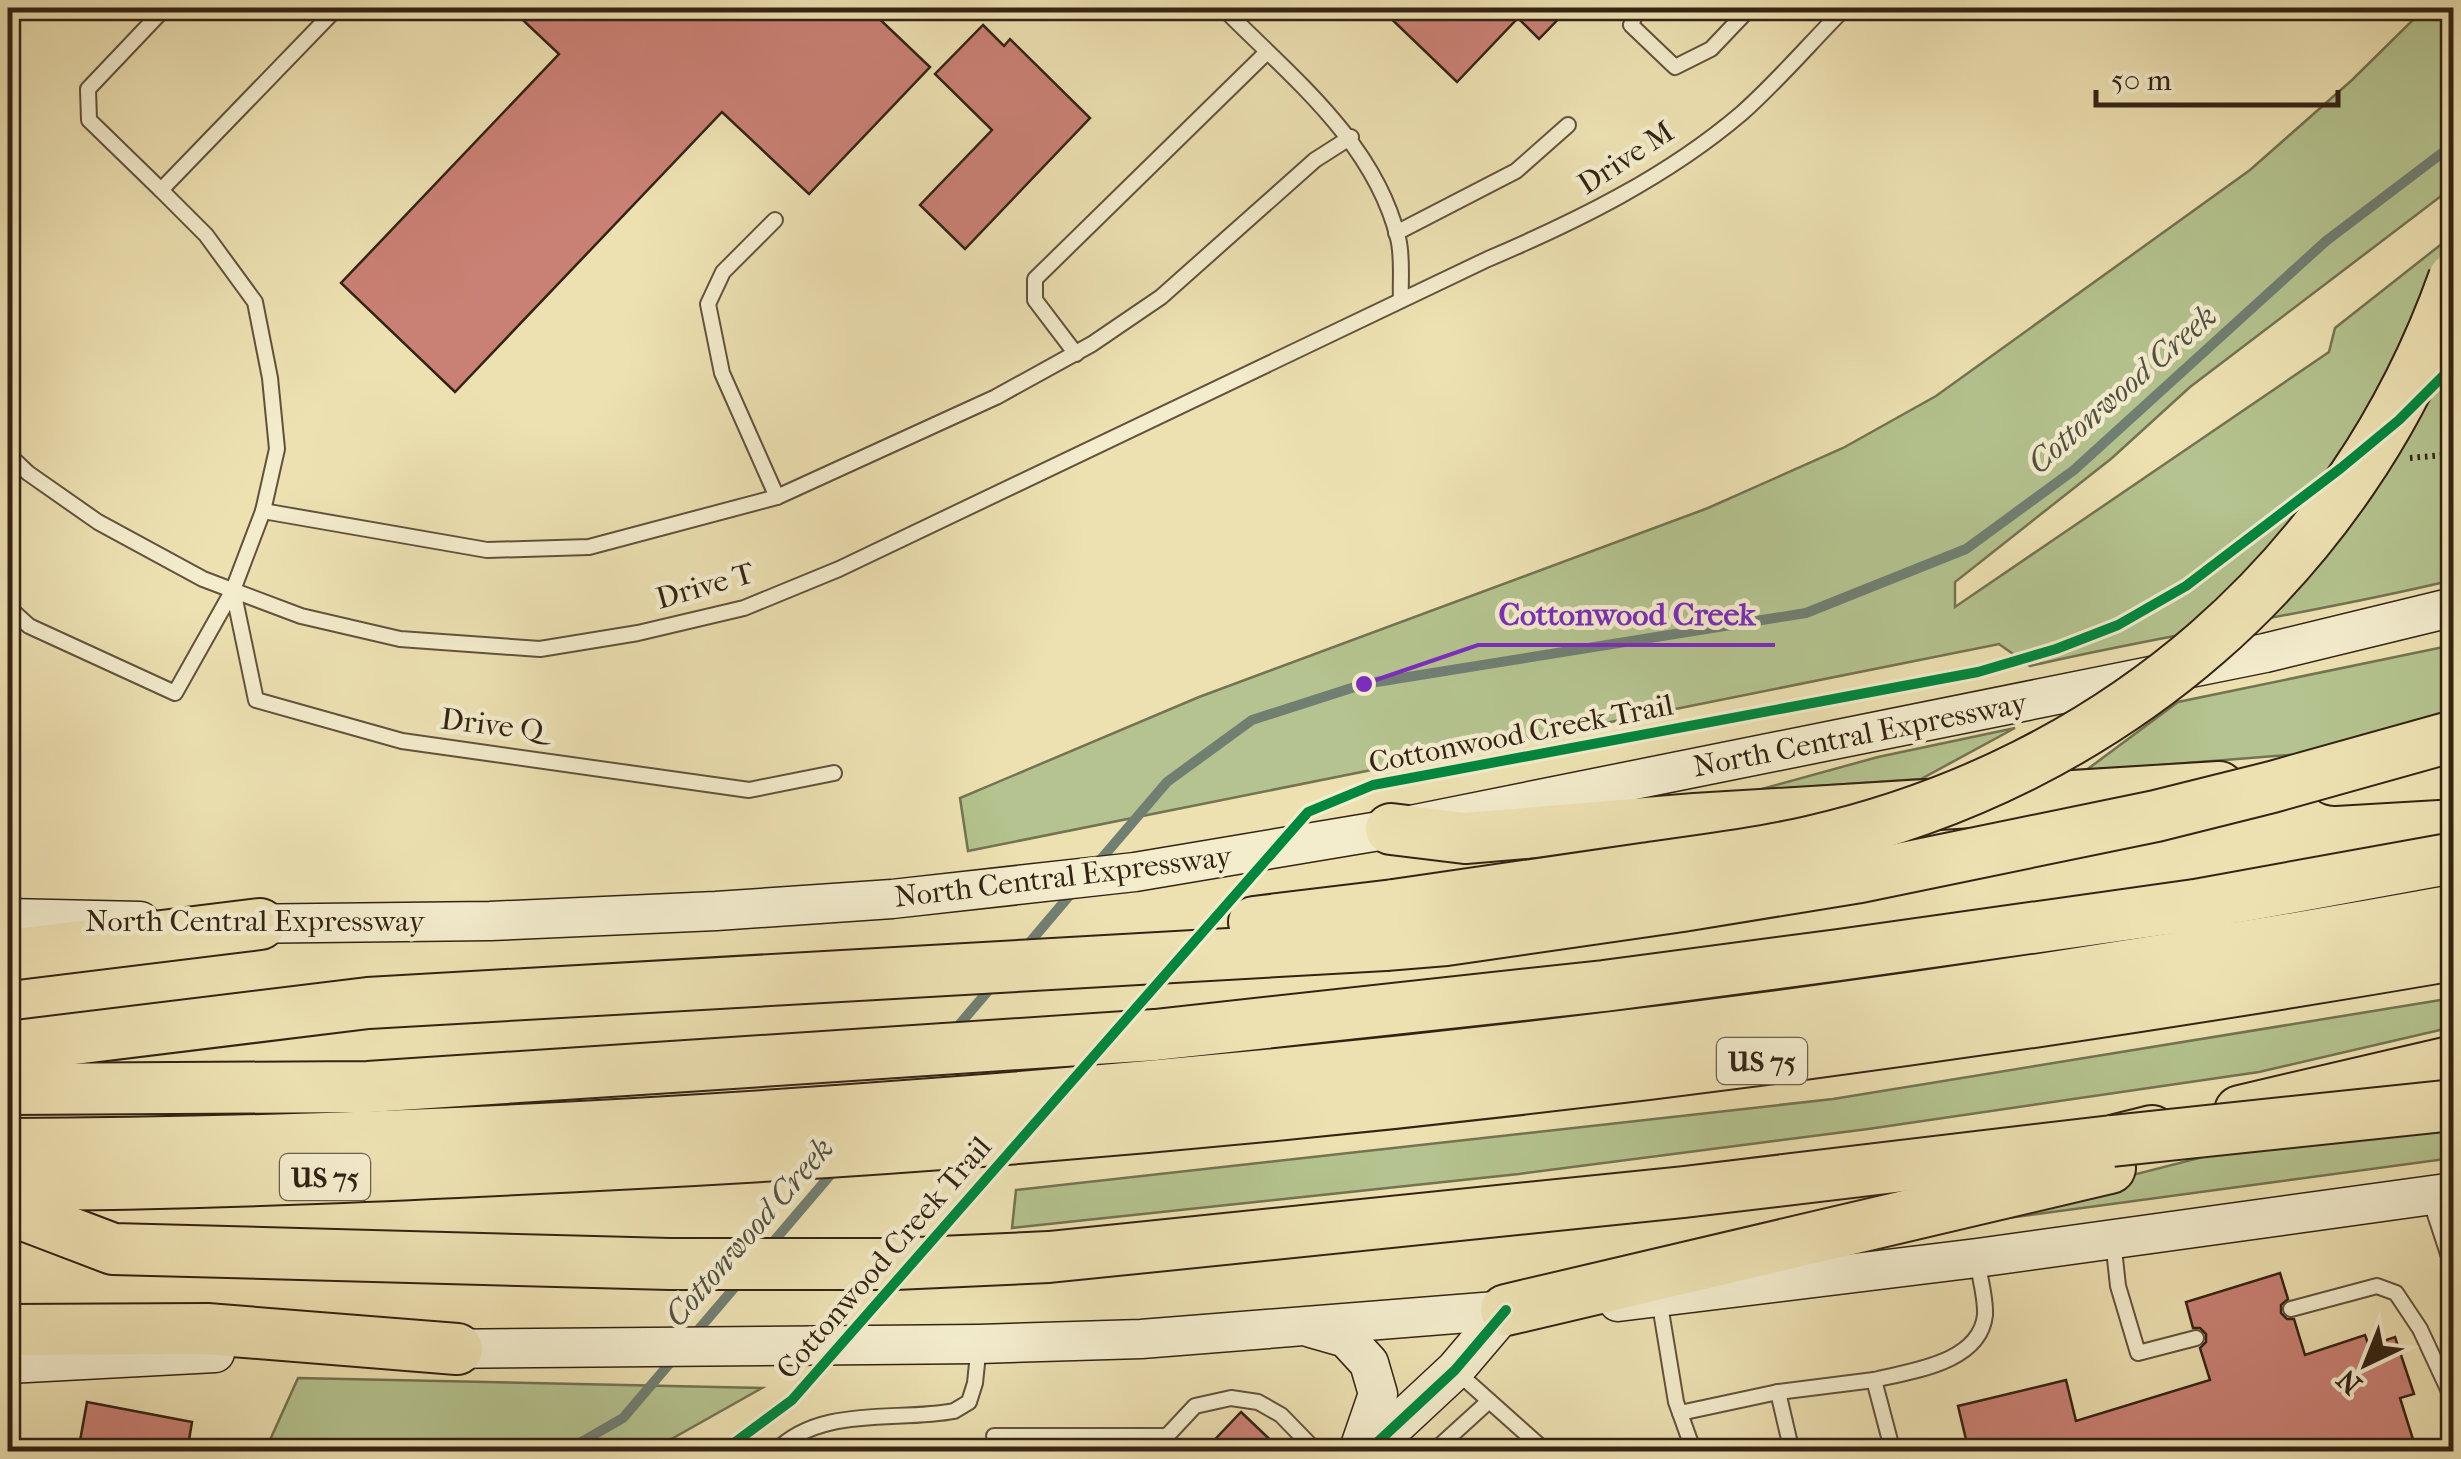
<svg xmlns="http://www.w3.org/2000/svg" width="2461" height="1459" viewBox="0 0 2461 1459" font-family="'IM FELL French Canon',serif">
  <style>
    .green { fill: #b4c38f; stroke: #747352; stroke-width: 2.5 }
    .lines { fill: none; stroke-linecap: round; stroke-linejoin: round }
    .stream { stroke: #717f73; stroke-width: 10 }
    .building { fill: #ca8175; stroke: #332314; stroke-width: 2.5 }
    .lane-casing { stroke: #62523c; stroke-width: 18 }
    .secondary-casing { stroke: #332314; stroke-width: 41 }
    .highway-casing { stroke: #332314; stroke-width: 54 }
    .path { stroke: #332314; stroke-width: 6; stroke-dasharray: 2.5 5; stroke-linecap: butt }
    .lane { stroke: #f3eccd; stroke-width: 14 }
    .secondary { stroke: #f3eccd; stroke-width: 38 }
    .highway { stroke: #ede1b2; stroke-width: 50 }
    .highway-bridge-casing { stroke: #332314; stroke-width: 54; stroke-linecap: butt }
    .highway-bridge { stroke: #ede1b2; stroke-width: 50 }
    .cycleway-casing { stroke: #f3eccd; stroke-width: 16 }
    .cycleway { stroke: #00873e; stroke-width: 10 }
    .labels { text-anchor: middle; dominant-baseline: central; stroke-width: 9; stroke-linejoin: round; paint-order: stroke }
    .shield { fill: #f3eccd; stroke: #6d5f4c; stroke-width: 2.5 }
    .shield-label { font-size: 28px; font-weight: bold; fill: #332314 }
    .street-label { font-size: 30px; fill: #332314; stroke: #f3eccd }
    .water-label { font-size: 32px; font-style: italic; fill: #525143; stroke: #f3eccd }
    .leader { fill: none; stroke: #7b2cbf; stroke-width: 4 }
    .callout-dot { fill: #7b2cbf; stroke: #f3eccd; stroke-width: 4 }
    .callout-label { font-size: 32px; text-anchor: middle; font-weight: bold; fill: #7b2cbf; stroke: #f3eccd; stroke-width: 9; stroke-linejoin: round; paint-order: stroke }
  </style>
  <rect width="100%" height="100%" fill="#ede1b2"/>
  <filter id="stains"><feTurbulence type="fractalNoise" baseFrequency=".002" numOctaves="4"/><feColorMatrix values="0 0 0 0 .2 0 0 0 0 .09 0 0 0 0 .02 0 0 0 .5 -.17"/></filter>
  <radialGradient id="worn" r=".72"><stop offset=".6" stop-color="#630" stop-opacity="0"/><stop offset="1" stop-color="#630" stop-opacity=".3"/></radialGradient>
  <g class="green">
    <path d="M2425,8H2453V187L2190,387L2112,458L1955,582V607L2329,352L2335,328L2453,235V580C2313,614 2170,633 2030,666L1999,644L968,851L960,798L1199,697L1708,508L1843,448L1936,396L2250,170L2352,80Z"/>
    <polygon points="2453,645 2453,742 2085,771 2178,702"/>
    <polygon points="2015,728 1921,779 1758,790 1878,757"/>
    <polygon points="2453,998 2453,1027 2259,1072 1868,1129 1519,1174 1012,1228 1016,1190 1833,1099"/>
    <polygon points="2453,1093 2453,1158 1963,1224 1961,1219"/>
    <polygon points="298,1378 762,1388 650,1451 265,1451"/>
  </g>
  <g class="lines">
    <g class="stream">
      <polyline points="1096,865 1167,782 1252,720 1364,684 1806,613 1966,549 2074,470 2326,241 2454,144"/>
      <polyline points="1025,948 1075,889"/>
      <polyline points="953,1032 994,984"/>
      <polyline points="768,1248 838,1166"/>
      <polyline points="693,1336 741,1280"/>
      <polyline points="564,1452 623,1418 676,1356"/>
    </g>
  </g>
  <g class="building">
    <polygon points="510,8 614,8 626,19 636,8 868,8 930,67 809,194 722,112 455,392 341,283 559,54"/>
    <polygon points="1380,8 1569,8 1539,39 1518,18 1457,82"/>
    <polygon points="983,25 1004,46 1010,39 1090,118 965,249 920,205 992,130 935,74"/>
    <polygon points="2280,1273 2288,1299 2281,1305 2281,1313 2287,1319 2294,1319 2305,1355 2365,1335 2369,1346 2395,1337 2414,1394 2400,1398 2417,1452 1969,1452 1958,1406 2066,1380 2076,1421 2210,1380 2200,1348 2206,1342 2206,1334 2200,1328 2193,1328 2186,1302"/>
    <polygon points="87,1402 192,1422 187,1452 78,1452"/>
    <polygon points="1241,1412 1283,1452 1203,1452"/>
  </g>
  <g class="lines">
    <g class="lane-casing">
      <g id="lane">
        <path d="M1223,8C1290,76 1374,141 1398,238C1403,257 1400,281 1401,300"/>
        <polyline points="1638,8 1631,25 1675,67 1711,49 1750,8"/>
        <polyline points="161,190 89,120 88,89 165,8"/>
        <polyline points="775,220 723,272 708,304 722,373 777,497"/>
        <polyline points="1396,233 1516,171 1568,125"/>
        <polyline points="1076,354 1035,300 1035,279 1267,52"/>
        <path d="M8,454L28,473L98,522L203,579L301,616L400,639L540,649L638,633L744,608L839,569L1488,259C1577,221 1667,177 1742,113C1778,81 1811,42 1845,8"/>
        <polyline points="263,511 277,449 270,378 255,302 206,235 161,190 337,8"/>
        <polyline points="233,590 256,700 402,741 749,790 834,773"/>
        <polyline points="8,607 29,626 175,693 233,590 263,511 487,550 589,547 777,497 996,397 1092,344 1161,297 1315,160 1351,137"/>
        <polyline points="2429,1196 2454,1272"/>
        <polyline points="2113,1240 2118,1286 2138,1353 2196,1338"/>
        <polyline points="1659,1299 1676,1402 1694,1452"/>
        <polyline points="2291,1309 2377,1286 2396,1293 2420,1329 2454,1402"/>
        <polyline points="1457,1372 1541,1447 1536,1452"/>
        <polyline points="1778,1392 1874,1380"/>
        <polyline points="1680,1413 1778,1392 1792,1452"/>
        <path d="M775,1452C820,1405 897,1422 954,1411L969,1402L975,1383L979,1344"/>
        <polyline points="1011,1452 994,1436 1165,1436"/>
        <polyline points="1152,1452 1195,1406 1231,1398 1258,1402 1281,1415 1317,1452"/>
        <polyline points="1433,1452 1489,1401"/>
        <path d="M1893,1452L1874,1380C1911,1371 1980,1363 1985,1315C1986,1297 1979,1276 1977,1259"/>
      </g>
    </g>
    <g class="secondary-casing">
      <g id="secondary">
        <polyline points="8,918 140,921"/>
        <polyline points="235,924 490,921 716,911 892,899 1135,872 1391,829 2265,653 2454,607"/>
        <polyline points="1618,1302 1977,1258 2454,1192"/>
        <polyline points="1311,1328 1346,1338 1369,1363 1378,1394 1358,1452"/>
        <polyline points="430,1349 979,1344 1141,1339 1533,1308"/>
        <polyline points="8,1364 215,1353"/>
        <polyline points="1367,1452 1455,1370 1506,1310"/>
      </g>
    </g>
    <g class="highway-casing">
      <g id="highway">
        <polyline points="2334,780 2454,773"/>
        <polyline points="1391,829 1465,838 1695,819 2219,787"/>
        <polyline points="1254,922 1394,905"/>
        <polyline points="8,955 260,924"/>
        <polyline points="8,1047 368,1003 1385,945"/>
        <polyline points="8,1089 368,1087 1155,1035 1604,986 1839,955 2195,905 2454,858"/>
        <polyline points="2240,1111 2454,1061"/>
        <path d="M8,1144C321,1143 634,1127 946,1103C1451,1064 1955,1001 2454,910"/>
        <path d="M8,1185C218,1184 428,1174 637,1163C1247,1132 1852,1058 2454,955"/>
        <polyline points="8,1209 113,1249 670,1264 895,1264 1049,1257 1684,1192 2112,1141 2152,1131"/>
        <polyline points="1506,1310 2110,1168"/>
        <polyline points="8,1330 207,1329 457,1349"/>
      </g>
    </g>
    <polyline class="path" points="2410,458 2454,454"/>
    <use href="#lane" class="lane"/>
    <use href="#secondary" class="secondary"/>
    <use href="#highway" class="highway"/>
    <g class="highway-bridge-casing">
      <g id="highway-bridge">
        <path d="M1394,905C1479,892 1564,880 1649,868C1703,860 1759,854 1813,841C2112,772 2351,569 2454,278"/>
        <polyline points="1385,945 1446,940 1682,906 1860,877 2156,816 2272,787 2454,736"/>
        <polyline points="2112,1141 2454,1105"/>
      </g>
    </g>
    <use href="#highway-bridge" class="highway-bridge"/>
    <g class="cycleway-casing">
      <g id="cycleway">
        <polyline points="722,1452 792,1400 1308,812 1373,785 1978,672 2056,649 2118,625 2186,586 2341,468 2399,420 2454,365"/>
        <polyline points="1367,1452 1455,1370 1506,1310"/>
      </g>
    </g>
    <use href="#cycleway" class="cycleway"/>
  </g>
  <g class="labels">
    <g class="shield">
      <rect x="1717" y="1038" width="90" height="46" rx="8"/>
      <rect x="280" y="1154" width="90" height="46" rx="8"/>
    </g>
    <g class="shield-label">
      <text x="1762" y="1061">US 75</text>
      <text x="325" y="1177">US 75</text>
    </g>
    <g class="street-label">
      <text transform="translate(1626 158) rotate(-33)">Drive M</text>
      <text transform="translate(705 586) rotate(-16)">Drive T</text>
      <text transform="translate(492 725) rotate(7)">Drive Q</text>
      <text transform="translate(1521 734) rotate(-11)">Cottonwood Creek Trail</text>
      <text transform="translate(1860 735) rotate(-11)">North Central Expressway</text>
      <text transform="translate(1063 877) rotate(-7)">North Central Expressway</text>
      <text x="255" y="921">North Central Expressway</text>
      <text transform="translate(884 1258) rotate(-49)">Cottonwood Creek Trail</text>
    </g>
    <g class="water-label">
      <text transform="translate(2122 389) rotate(-41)">Cottonwood Creek</text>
      <text transform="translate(749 1232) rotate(-49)">Cottonwood Creek</text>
    </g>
  </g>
  <path class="leader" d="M1364 684L1478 645H1775"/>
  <circle class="callout-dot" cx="1364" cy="684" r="10"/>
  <g class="callout-label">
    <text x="1627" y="625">Cottonwood Creek</text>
  </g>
  <rect width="2461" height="1459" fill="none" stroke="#ede1b2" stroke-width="40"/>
  <rect x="10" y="10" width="2441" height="1439" fill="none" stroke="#332314" stroke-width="5"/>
  <rect x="20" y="20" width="2421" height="1419" fill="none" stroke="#332314" stroke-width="2.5"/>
  <g transform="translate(2366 1364) rotate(223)" stroke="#f3eccd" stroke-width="8" paint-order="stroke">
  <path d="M0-8L18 38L0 25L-18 38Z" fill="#332314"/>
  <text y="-15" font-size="28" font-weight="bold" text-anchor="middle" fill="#332314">N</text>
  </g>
  <path d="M2096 90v15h242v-15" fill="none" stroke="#332314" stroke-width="5"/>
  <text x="2111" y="90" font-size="30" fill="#332314" stroke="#f3eccd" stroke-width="8" paint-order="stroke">50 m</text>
  <rect width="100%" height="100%" filter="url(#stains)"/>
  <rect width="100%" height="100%" fill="url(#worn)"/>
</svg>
